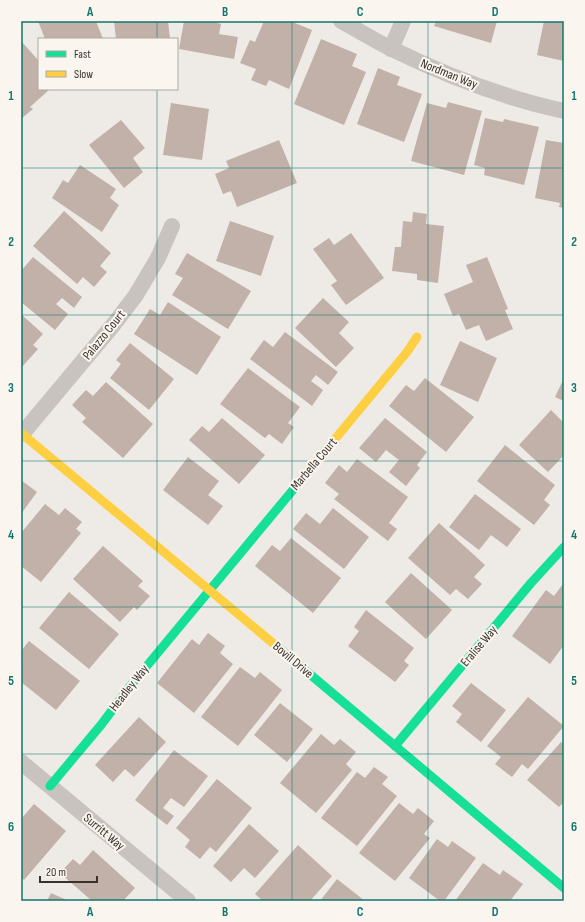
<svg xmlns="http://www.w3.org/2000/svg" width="585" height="922" viewBox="0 0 585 922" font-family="'Sofia Sans Condensed',sans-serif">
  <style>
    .building { fill: #c1b1a9 }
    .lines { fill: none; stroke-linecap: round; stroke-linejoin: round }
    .street { stroke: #c8c3bf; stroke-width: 16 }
    .fast { stroke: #16e098; stroke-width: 9 }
    .slow { stroke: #ffcf43; stroke-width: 9 }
    .grid { fill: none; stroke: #0f766e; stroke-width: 1; stroke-opacity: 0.55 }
    .labels { text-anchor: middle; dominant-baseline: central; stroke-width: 4; stroke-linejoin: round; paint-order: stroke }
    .street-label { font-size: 13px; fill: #39312c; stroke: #faf5ef }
    .neatline { fill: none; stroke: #0f766e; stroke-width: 1.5 }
    .grid-label { font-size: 13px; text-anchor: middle; font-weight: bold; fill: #0f766e }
  </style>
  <rect width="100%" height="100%" fill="#eeebe6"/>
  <g class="building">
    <polygon points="38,21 96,21 103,39 45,39"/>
    <polygon points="114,21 168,21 170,39 116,39"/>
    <polygon points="184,21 210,21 221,24 219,34 238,37 234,59 179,49"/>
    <polygon points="264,21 290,21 312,30 289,89 269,80 266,86 251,80 256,69 240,63 250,40 255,42"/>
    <polygon points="436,21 497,21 491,43 434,26"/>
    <polygon points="544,21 564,21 564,61 537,55"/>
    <polygon points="321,39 357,54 352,66 366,72 344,125 294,104"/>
    <polygon points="21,41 39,61 39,89 50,89 30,107 33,109 21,119"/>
    <polygon points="378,68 400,77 397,85 422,94 404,142 357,124"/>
    <polygon points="448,102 482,111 464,175 411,161 427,103 446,108"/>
    <polygon points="171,103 209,109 202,160 163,155"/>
    <polygon points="485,118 503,122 504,119 539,127 524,185 484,175 485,168 474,165"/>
    <polygon points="121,120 145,148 133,158 143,172 124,188 89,145"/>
    <polygon points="279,140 297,183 237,207 231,191 223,194 215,174 229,168 226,161"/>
    <polygon points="546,140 564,143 564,208 559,207 560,203 535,198"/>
    <polygon points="80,165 116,189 110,198 119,205 102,232 52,198 63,180 68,183"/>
    <polygon points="64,211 111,253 100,266 107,272 94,287 83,277 77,284 33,246"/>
    <polygon points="413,212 427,214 426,224 444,226 438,283 417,280 417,274 392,271 395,247 401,247 403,221 412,222"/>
    <polygon points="230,221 274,236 261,276 216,261"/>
    <polygon points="351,233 384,278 346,305 331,285 337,281 313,249 329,238 334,245"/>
    <polygon points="187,253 251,291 228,329 172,295 183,278 175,274"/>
    <polygon points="33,257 82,297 74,308 62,298 56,304 68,314 55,330 21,302 21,271"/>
    <polygon points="487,257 508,309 505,310 513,329 486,341 479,325 466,330 459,314 453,316 444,294 473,282 466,265"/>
    <polygon points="323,298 349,322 339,333 354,348 336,367 295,328"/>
    <polygon points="168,302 221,337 197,375 134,334 150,309 160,315"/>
    <polygon points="21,314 43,334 33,345 38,349 21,368"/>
    <polygon points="285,332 338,372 328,385 316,375 311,381 323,390 312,406 250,359 264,340 273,347"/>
    <polygon points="460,341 497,358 478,402 440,385"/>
    <polygon points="130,343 174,379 149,410 110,378 121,364 116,360"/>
    <polygon points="248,368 300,407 288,423 294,427 282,444 269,434 265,438 220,404"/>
    <polygon points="425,378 474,417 446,452 389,406 406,385 414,391"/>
    <polygon points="564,378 564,401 555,397"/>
    <polygon points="106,382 153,424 123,458 82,422 86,418 72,405 86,390 93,396"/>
    <polygon points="551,410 564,423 564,455 548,472 519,445"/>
    <polygon points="222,418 265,455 239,484 189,440 202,426 209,432"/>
    <polygon points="385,418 427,452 417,465 420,468 406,486 389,472 399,460 386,450 376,462 359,448"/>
    <polygon points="505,445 555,485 544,500 550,505 534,525 477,481"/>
    <polygon points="188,457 219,481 208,495 223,506 208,525 163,490"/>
    <polygon points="357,459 408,497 389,523 397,529 388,541 334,499 339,494 325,483 339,465 347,472"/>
    <polygon points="21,480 37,492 21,514"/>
    <polygon points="475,494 521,529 507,547 491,535 479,550 449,527"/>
    <polygon points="45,504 59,515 65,508 82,522 76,529 81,533 41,582 21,566 21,533"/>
    <polygon points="333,508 369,537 344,569 293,529 306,513 320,524"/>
    <polygon points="439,523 485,565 474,577 482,584 468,599 456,589 450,595 408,558"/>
    <polygon points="291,538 341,578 313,613 255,566 272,545 280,551"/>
    <polygon points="103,546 143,581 138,586 150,596 137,610 134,607 120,622 73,579"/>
    <polygon points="411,573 452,610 426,639 385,602"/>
    <polygon points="563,584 564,585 564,645 550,664 512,636 546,590 554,596"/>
    <polygon points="69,592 119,634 89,669 39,628"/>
    <polygon points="366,610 414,648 404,661 409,665 395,682 348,646 359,631 354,627"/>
    <polygon points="208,633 225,646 220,653 233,664 194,713 157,683 192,639 199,645"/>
    <polygon points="29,641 80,681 56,710 21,682 21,665 23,662 21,660 21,651"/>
    <polygon points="240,667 255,678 260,672 282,690 238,746 201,717"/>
    <polygon points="471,683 506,710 481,742 456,722 462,714 452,706"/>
    <polygon points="528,697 564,726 528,769 522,764 512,777 495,764 501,757 487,746"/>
    <polygon points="280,703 313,729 287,762 254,735"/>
    <polygon points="139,717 166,742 134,777 125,769 113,782 95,765"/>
    <polygon points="321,734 334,745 340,739 356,752 346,764 352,770 316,813 280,783"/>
    <polygon points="561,742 564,744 564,802 559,807 527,780"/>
    <polygon points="174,750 208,776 184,807 171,798 163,808 174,816 167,825 135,800"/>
    <polygon points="374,767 388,777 382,784 397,796 357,846 321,818 357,772 365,778"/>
    <polygon points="217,779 252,808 216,852 210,847 200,859 185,847 190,840 176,828"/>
    <polygon points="399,803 413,814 418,808 434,821 424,834 430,838 395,881 359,853"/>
    <polygon points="34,804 66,831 24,880 21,877 21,819"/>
    <polygon points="249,824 279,851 255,878 244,868 231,882 213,866"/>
    <polygon points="437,839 448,847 452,841 476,858 444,901 440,901 409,878"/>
    <polygon points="298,845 332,876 310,901 263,901 255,894"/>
    <polygon points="93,850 135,888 123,901 92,901 60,873 73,859 80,865"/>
    <polygon points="483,863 500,875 503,870 523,884 510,901 455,901"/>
    <polygon points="337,879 365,901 320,901"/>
    <polygon points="51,893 69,901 47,901"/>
  </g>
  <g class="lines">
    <g class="street">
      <path d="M341,21C358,30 375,41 392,49C447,76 504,98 564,111"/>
      <polyline points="391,49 403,21"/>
      <polyline points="22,434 114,324 136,295 158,258 172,226"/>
      <polyline points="21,762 188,901"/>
    </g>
    <g class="fast">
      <polyline points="274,644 564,888"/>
      <polyline points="395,746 531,583 564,547"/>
      <polyline points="50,786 101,725 131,685 297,485"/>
    </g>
    <g class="slow">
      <polyline points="21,433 274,644"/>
      <polyline points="297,485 407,352 417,337"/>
    </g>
  </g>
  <path class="grid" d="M157,21V39M292,21V901M428,21V901M157,89V901M21,168H564M21,315H564M21,461H564M21,607H564M21,754H564"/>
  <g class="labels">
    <g class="street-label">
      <text transform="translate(449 74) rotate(22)">Nordman Way</text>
      <text transform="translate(104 335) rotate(-51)">Palazzo Court</text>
      <text transform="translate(314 464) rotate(-50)">Marbella Court</text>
      <text transform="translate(479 646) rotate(-50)">Eralise Way</text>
      <text transform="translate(293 660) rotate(40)">Bovill Drive</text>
      <text transform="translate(129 688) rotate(-52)">Headley Way</text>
      <text transform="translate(104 832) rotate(40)">Surritt Way</text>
    </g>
  </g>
  <rect width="585" height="922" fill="none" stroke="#faf5ef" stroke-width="44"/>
  <rect x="38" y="38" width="140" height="52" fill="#faf5ef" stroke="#ada7a1"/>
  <rect x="46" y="51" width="20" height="6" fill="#16e098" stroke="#ada7a1"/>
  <text x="74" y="58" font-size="12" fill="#39312c">Fast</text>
  <rect x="46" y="71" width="20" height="6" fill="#ffcf43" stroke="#ada7a1"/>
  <text x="74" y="78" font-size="12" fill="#39312c">Slow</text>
  <path d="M40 876v6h57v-6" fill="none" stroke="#39312c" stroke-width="2"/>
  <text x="46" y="876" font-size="12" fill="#39312c" stroke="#faf5ef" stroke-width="3" paint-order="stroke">20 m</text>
  <rect x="22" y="22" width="541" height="878" class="neatline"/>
  <g class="grid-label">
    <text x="90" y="16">A</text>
    <text x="225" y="16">B</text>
    <text x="360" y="16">C</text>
    <text x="495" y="16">D</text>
    <text x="11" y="100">1</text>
    <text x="574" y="100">1</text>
    <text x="11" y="246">2</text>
    <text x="574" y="246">2</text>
    <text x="11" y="392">3</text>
    <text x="574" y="392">3</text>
    <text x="11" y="539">4</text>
    <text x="574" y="539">4</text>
    <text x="11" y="685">5</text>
    <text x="574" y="685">5</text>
    <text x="11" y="831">6</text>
    <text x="574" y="831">6</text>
    <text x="90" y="916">A</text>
    <text x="225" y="916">B</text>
    <text x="360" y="916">C</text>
    <text x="495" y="916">D</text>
  </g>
</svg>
